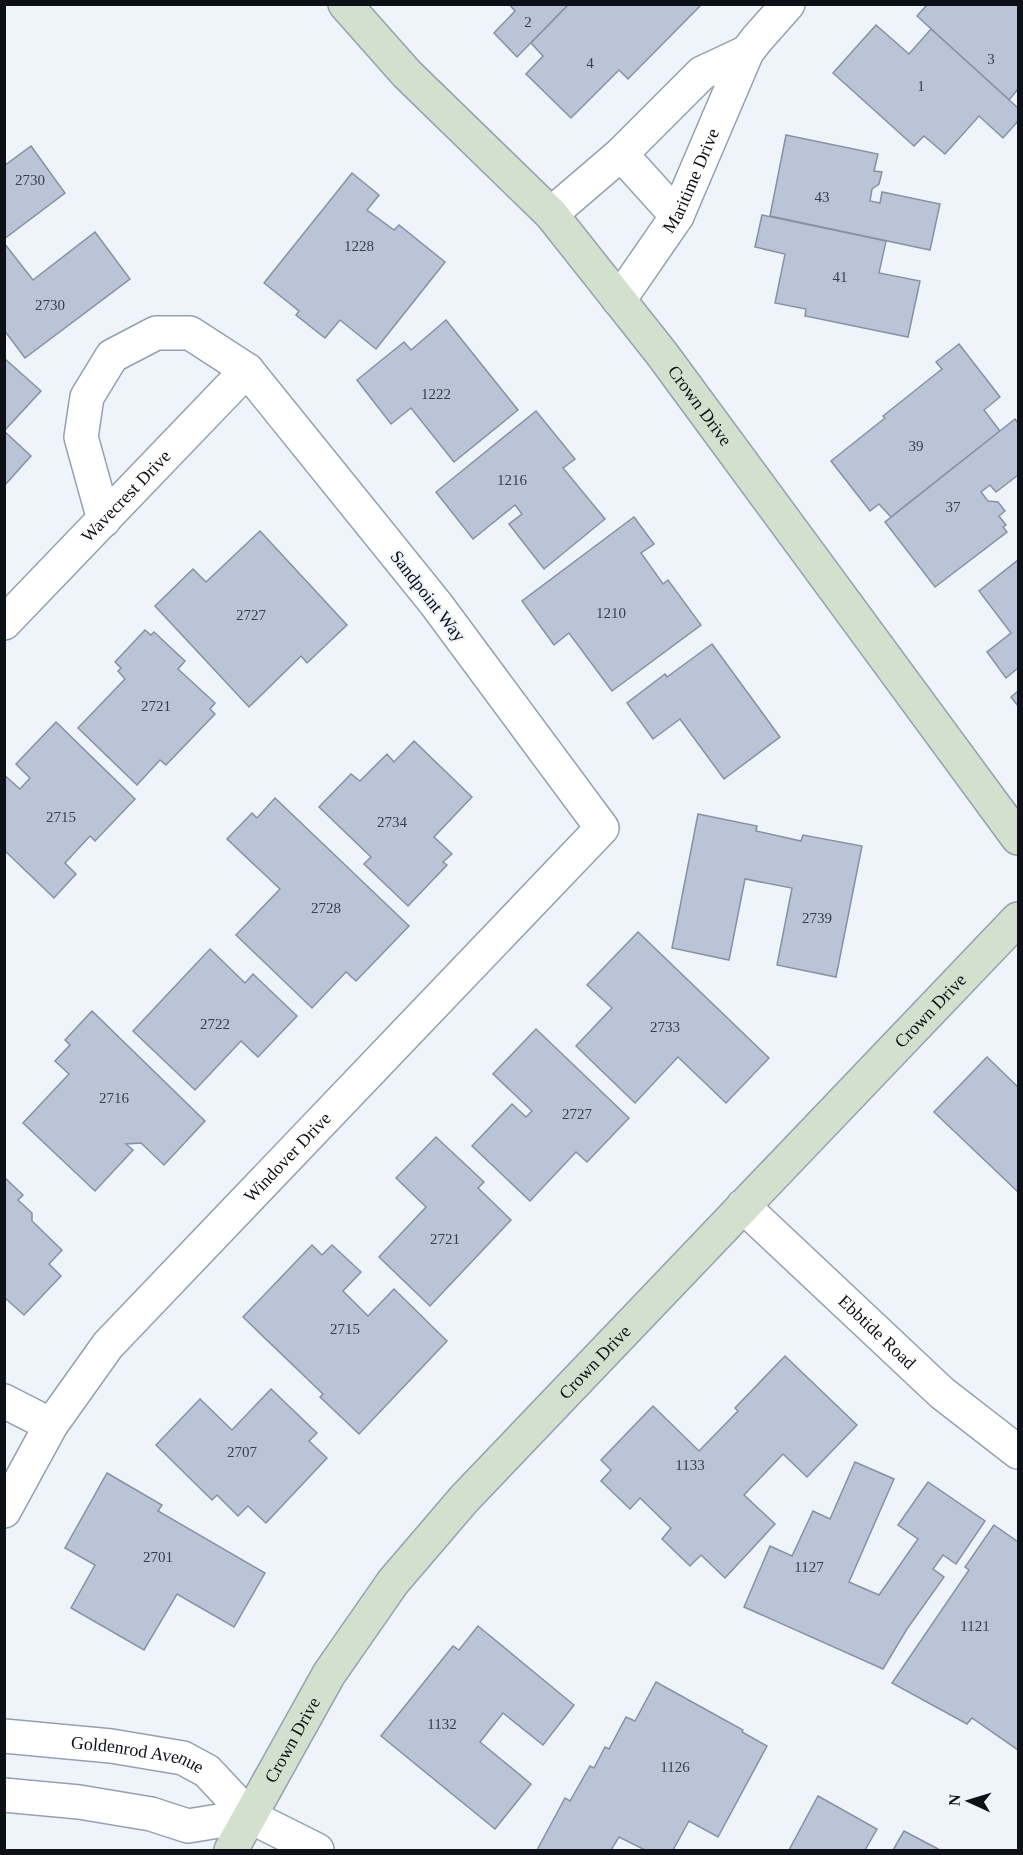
<svg xmlns="http://www.w3.org/2000/svg" width="1023" height="1855" viewBox="0 0 1023 1855" font-family="'Times New Roman',serif">
  <style>
    .building { fill: #b9c5d7; stroke: #8692a3; stroke-width: 1.5 }
    .lines { fill: none; stroke-linecap: round; stroke-linejoin: round }
    .street-casing { stroke: #94a0b1; stroke-width: 36 }
    .secondary-casing { stroke: #94a0b1; stroke-width: 36 }
    .street { stroke: #fff; stroke-width: 33 }
    .secondary { stroke: #d4e0ce; stroke-width: 33 }
    .labels { text-anchor: middle; dominant-baseline: central; stroke-width: 4.5; stroke-linejoin: round; paint-order: stroke }
    .number-label { font-size: 15px; fill: #383e47 }
    .street-label { font-size: 18px; fill: #0d1117; stroke: #eff4fb }
  </style>
  <rect width="100%" height="100%" fill="#eff4fb"/>
  <g class="building">
    <polygon points="509,4 569,4 517,57 494,33 515,11"/>
    <polygon points="569,4 702,4 628,79 619,70 571,118 526,74 543,56 531,43"/>
    <polygon points="924,4 1018,4 1018,89 1009,100 917,16 926,6"/>
    <polygon points="876,25 909,54 931,29 1018,108 1018,121 1003,138 979,116 945,154 924,136 914,146 833,73"/>
    <polygon points="786,135 878,154 874,171 882,172 879,184 872,189 870,201 880,203 882,192 940,204 930,250 770,216"/>
    <polygon points="31,146 65,193 4,239 4,166"/>
    <polygon points="352,173 379,195 367,210 394,230 399,225 445,262 376,349 340,320 325,338 296,315 299,311 264,283"/>
    <polygon points="762,215 886,241 879,273 920,281 908,337 805,316 806,309 775,303 785,254 755,247"/>
    <polygon points="95,232 130,279 25,358 4,330 4,243 33,280"/>
    <polygon points="446,320 518,410 454,462 411,408 391,424 357,380 404,342 411,350"/>
    <polygon points="959,344 1000,397 984,410 1000,431 891,517 879,504 870,511 831,461 885,418 883,416 942,369 936,362"/>
    <polygon points="4,358 41,391 4,431"/>
    <polygon points="536,411 575,459 563,468 605,519 544,569 509,524 522,514 515,505 473,539 436,492"/>
    <polygon points="1015,419 1018,423 1018,475 996,492 990,485 981,492 988,501 998,502 1005,511 999,516 1006,525 1003,527 1007,532 935,587 885,522"/>
    <polygon points="4,431 31,456 4,486"/>
    <polygon points="634,517 654,544 641,553 663,584 668,580 701,625 612,691 569,633 554,645 522,601"/>
    <polygon points="260,531 347,625 307,663 301,656 249,707 155,606 193,569 206,582"/>
    <polygon points="1018,560 1018,668 1006,678 987,652 1011,633 979,591"/>
    <polygon points="145,630 151,635 154,632 185,661 178,669 215,703 210,709 215,714 166,765 160,760 137,785 78,728 125,679 118,671 121,668 115,662"/>
    <polygon points="712,644 780,737 724,779 680,719 653,739 627,703 665,674 667,677"/>
    <polygon points="1018,691 1018,706 1011,697"/>
    <polygon points="56,722 135,799 95,841 90,836 65,863 76,874 54,898 4,850 4,775 20,789 30,778 16,764"/>
    <polygon points="414,741 472,797 434,837 452,854 443,862 447,865 408,906 364,864 371,857 319,807 351,774 360,781 387,754 394,762"/>
    <polygon points="275,798 409,926 356,981 346,972 312,1008 236,935 280,889 227,839 252,813 257,818"/>
    <polygon points="698,814 757,826 756,831 801,841 803,835 862,846 836,977 777,965 792,888 745,879 729,960 672,948"/>
    <polygon points="638,932 769,1058 726,1103 678,1057 635,1103 576,1046 612,1008 587,985"/>
    <polygon points="210,949 245,983 253,974 297,1016 258,1057 241,1041 195,1090 133,1031"/>
    <polygon points="92,1011 205,1121 164,1165 141,1143 126,1144 133,1150 95,1191 23,1123 69,1074 55,1061 70,1045 65,1040"/>
    <polygon points="536,1029 629,1118 587,1162 576,1152 530,1201 472,1146 512,1104 526,1117 532,1111 493,1074"/>
    <polygon points="987,1057 1018,1087 1018,1192 934,1112"/>
    <polygon points="436,1137 484,1182 478,1188 511,1220 430,1306 379,1257 426,1207 396,1178"/>
    <polygon points="4,1177 23,1195 18,1200 32,1213 32,1221 62,1250 49,1264 61,1276 24,1315 4,1297"/>
    <polygon points="312,1245 322,1255 332,1245 361,1272 343,1291 368,1316 394,1289 447,1341 359,1434 320,1397 323,1394 243,1317"/>
    <polygon points="785,1356 857,1425 807,1477 783,1454 744,1495 775,1524 725,1578 701,1555 690,1566 662,1539 671,1528 640,1498 630,1509 601,1481 611,1470 601,1460 653,1406 699,1451 738,1411 735,1408"/>
    <polygon points="271,1389 317,1433 309,1441 327,1458 266,1523 248,1506 238,1516 217,1495 212,1500 156,1445 200,1399 232,1430"/>
    <polygon points="855,1462 894,1479 849,1582 879,1595 918,1539 898,1525 928,1482 985,1521 956,1564 943,1555 933,1569 944,1577 907,1629 883,1669 744,1607 770,1546 792,1556 813,1511 830,1519"/>
    <polygon points="107,1473 162,1505 158,1511 265,1573 234,1627 177,1594 144,1650 71,1608 95,1565 65,1548"/>
    <polygon points="994,1525 1018,1542 1018,1750 972,1718 967,1724 892,1683 969,1570 965,1567"/>
    <polygon points="478,1626 574,1705 543,1745 503,1713 480,1742 531,1784 495,1829 381,1736 453,1646 459,1650"/>
    <polygon points="656,1682 743,1730 742,1732 767,1746 718,1837 689,1821 673,1850 645,1850 619,1837 611,1850 537,1850 565,1798 570,1801 590,1766 594,1768 605,1747 609,1749 626,1717 635,1721"/>
    <polygon points="818,1796 877,1829 865,1850 789,1850"/>
    <polygon points="904,1831 940,1850 893,1850"/>
  </g>
  <g class="lines">
    <g class="street-casing">
      <g id="street">
        <polyline points="621,154 677,216"/>
        <polyline points="551,214 621,154 702,73 747,52"/>
        <path id="s1" d="M619,300L677,216L747,52L757,39L788,4"/>
        <path id="s2" d="M4,623L247,370"/>
        <path id="s3" d="M743,1206L942,1393L1018,1452"/>
        <polyline points="4,1401 51,1425"/>
        <path id="s4" d="M4,1511L51,1425L108,1345L602,828L436,604L247,370L190,333H156L112,356L87,397L81,437L104,520"/>
        <path id="s5" d="M4,1736L111,1746L183,1758L207,1771L249,1816L317,1850"/>
        <polyline points="4,1795 79,1802 151,1814 188,1826 249,1816"/>
      </g>
    </g>
    <g class="secondary-casing">
      <g id="secondary">
        <path id="s6" d="M345,4L407,74L551,214L662,354L1018,838"/>
        <path id="s7" d="M231,1850L329,1674L393,1582L464,1499L1018,919"/>
      </g>
    </g>
    <use href="#street" class="street"/>
    <use href="#secondary" class="secondary"/>
  </g>
  <g class="labels">
    <g class="number-label">
      <text x="528" y="22">2</text>
      <text x="991" y="59">3</text>
      <text x="590" y="63">4</text>
      <text x="921" y="86">1</text>
      <text x="30" y="180">2730</text>
      <text x="822" y="197">43</text>
      <text x="359" y="246">1228</text>
      <text x="840" y="277">41</text>
      <text x="50" y="305">2730</text>
      <text x="436" y="394">1222</text>
      <text x="916" y="446">39</text>
      <text x="512" y="480">1216</text>
      <text x="953" y="507">37</text>
      <text x="611" y="613">1210</text>
      <text x="251" y="615">2727</text>
      <text x="156" y="706">2721</text>
      <text x="61" y="817">2715</text>
      <text x="392" y="822">2734</text>
      <text x="326" y="908">2728</text>
      <text x="817" y="918">2739</text>
      <text x="215" y="1024">2722</text>
      <text x="665" y="1027">2733</text>
      <text x="114" y="1098">2716</text>
      <text x="577" y="1114">2727</text>
      <text x="445" y="1239">2721</text>
      <text x="345" y="1329">2715</text>
      <text x="242" y="1452">2707</text>
      <text x="690" y="1465">1133</text>
      <text x="158" y="1557">2701</text>
      <text x="809" y="1567">1127</text>
      <text x="975" y="1626">1121</text>
      <text x="442" y="1724">1132</text>
      <text x="675" y="1767">1126</text>
    </g>
    <g class="street-label">
      <text stroke="none"><textPath href="#s1" startOffset="140">Maritime Drive</textPath></text>
      <text stroke="none"><textPath href="#s6" startOffset="537">Crown Drive</textPath></text>
      <text stroke="none"><textPath href="#s2" startOffset="176">Wavecrest Drive</textPath></text>
      <text transform="translate(428 596) rotate(52)">Sandpoint Way</text>
      <text stroke="none"><textPath href="#s7" startOffset="1098">Crown Drive</textPath></text>
      <text stroke="none"><textPath href="#s4" startOffset="456">Windover Drive</textPath></text>
      <text stroke="none"><textPath href="#s3" startOffset="184">Ebbtide Road</textPath></text>
      <text stroke="none"><textPath href="#s7" startOffset="612">Crown Drive</textPath></text>
      <text stroke="none"><textPath href="#s7" startOffset="126">Crown Drive</textPath></text>
      <text stroke="none"><textPath href="#s5" startOffset="135">Goldenrod Avenue</textPath></text>
    </g>
  </g>
  <rect width="1023" height="1855" fill="none" stroke="#0d1117" stroke-width="12"/>
  <g transform="translate(969 1801) rotate(274)" stroke="#eff4fb" stroke-width="4.5" paint-order="stroke">
  <path d="M0-4.5L10 22L0 15L-10 22Z" fill="#0d1117"/>
  <text y="-9" font-size="16" font-weight="bold" text-anchor="middle" fill="#0d1117">N</text>
  </g>
</svg>
